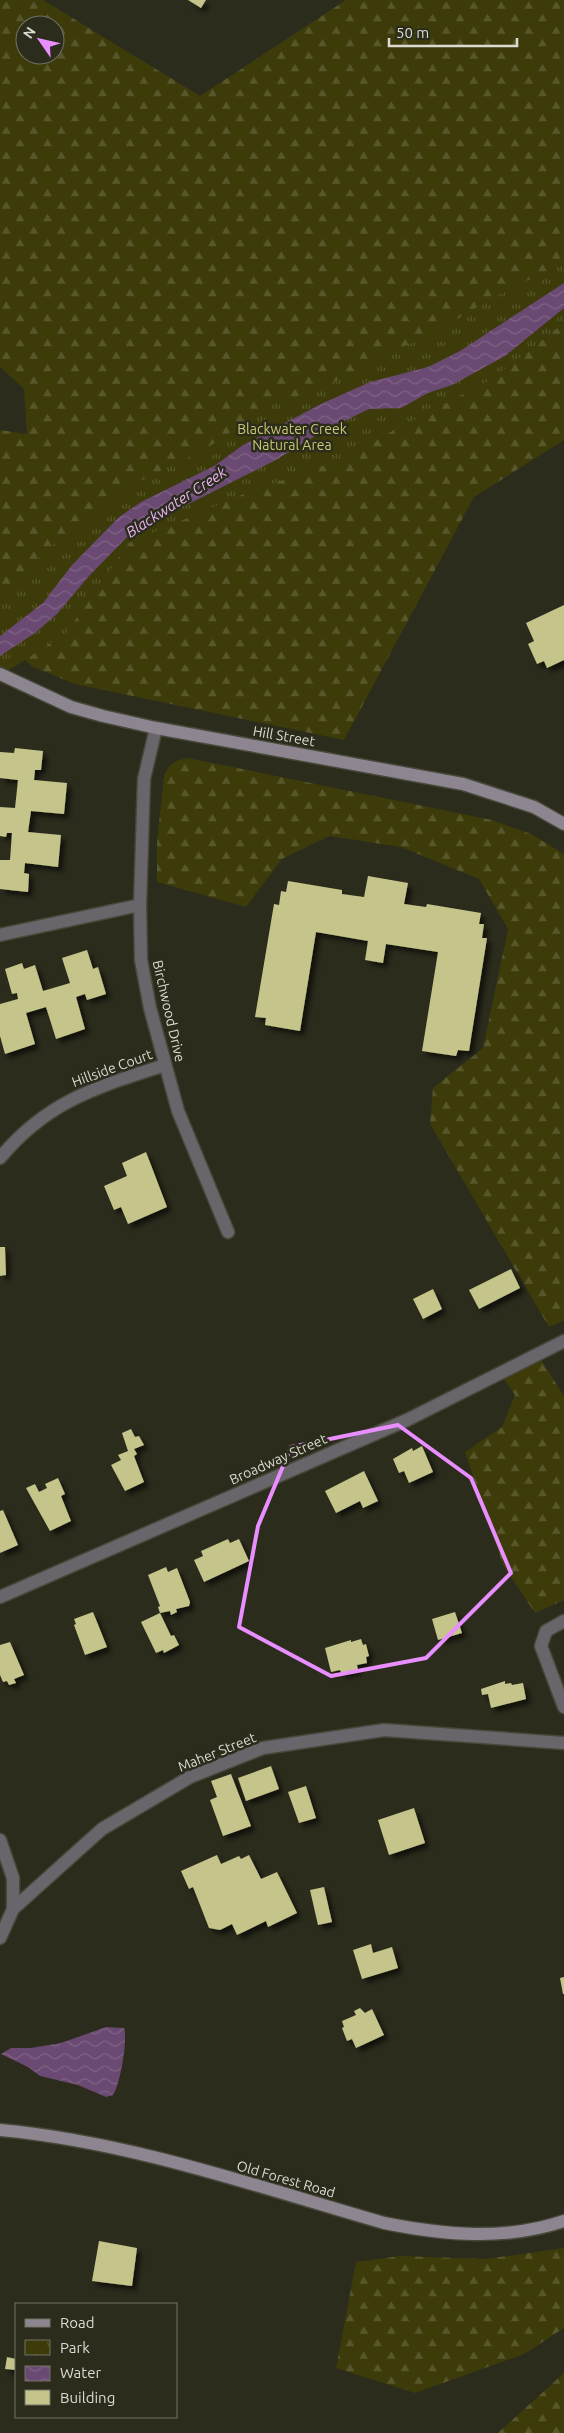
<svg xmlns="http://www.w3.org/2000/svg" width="564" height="2433" viewBox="0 0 564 2433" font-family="Ubuntu,sans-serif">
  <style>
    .forest { fill: url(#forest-firs); fill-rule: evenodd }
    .park { fill: url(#park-tufts) }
    .water { fill: url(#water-waves) }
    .building { fill: #c5c58b; filter: url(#shadow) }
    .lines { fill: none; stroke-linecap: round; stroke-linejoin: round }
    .street-casing { stroke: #48483a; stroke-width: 15 }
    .secondary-casing { stroke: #48483a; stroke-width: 15 }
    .street { stroke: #6a656b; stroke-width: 12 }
    .secondary { stroke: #8d858f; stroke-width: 12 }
    .marked { fill: none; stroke: #e88eff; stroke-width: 4; stroke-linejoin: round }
    .labels { text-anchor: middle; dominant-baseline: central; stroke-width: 5; stroke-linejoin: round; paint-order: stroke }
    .park-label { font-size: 14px; fill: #c8c773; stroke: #2c2c1d }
    .street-label { font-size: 14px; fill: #dbdbd2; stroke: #2c2c1d }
    .water-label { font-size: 15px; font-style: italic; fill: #e8b2f5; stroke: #2c2c1d }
  </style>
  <defs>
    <pattern id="forest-firs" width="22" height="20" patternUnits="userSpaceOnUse" patternTransform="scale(1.25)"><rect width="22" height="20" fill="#3c3b09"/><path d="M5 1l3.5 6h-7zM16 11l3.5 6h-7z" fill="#58572c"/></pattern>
    <pattern id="park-tufts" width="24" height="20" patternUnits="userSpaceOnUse" patternTransform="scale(1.25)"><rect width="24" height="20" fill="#3c3b09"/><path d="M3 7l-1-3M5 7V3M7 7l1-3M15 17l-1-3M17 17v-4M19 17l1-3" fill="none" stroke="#58572c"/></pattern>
    <pattern id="water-waves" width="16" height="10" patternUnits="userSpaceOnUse" patternTransform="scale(1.25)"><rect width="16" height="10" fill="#6a4972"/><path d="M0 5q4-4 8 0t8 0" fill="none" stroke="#7f6385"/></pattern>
    <filter id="shadow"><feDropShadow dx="4.5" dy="4.5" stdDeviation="2.5" flood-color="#0009"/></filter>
  </defs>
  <rect width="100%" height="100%" fill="#2c2c1d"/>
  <g class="forest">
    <path d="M0,0H43L200,96L346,0H564V283L370,382L0,626V430L27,434L24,389L0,367ZM25,25H55V55H25Z"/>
    <polygon points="564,308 564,440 474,497 344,740 75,684 33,667 12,649 131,533"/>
    <path d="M188,758L492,820L531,834L564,854V1320L549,1327L430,1124L433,1088L483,1048L508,929L479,879L401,847L329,836L282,859L246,907L157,882V841L164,777C168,764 175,760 188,758Z"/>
    <polygon points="541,1360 564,1396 564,1600 535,1613 503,1565 465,1452 502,1427 515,1395 504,1379"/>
    <polygon points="564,2248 564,2328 524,2354 415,2393 336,2368 356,2262 400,2256 486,2259"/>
    <polygon points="564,2373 564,2433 498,2433"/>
  </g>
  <polygon class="park" points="564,262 564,323 490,380 332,463 246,493 129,543 66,633 0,676 0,593 61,538 69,545 103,506 132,485 207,448 272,404 318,390 388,353 431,335 489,300"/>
  <g class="water">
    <polygon points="564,283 564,308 505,356 452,385 428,393 401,408 369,409 320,433 274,461 131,533 89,576 57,614 35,633 0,656 0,636 43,603 72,565 119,517 141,502 214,466 243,445 321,404 370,382 428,367 460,351"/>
    <path d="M106,2027L124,2028C128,2040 120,2085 113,2095L106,2097L78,2085L40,2076L28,2067L1,2054L11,2048H31L61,2043Z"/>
  </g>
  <g class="building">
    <polygon points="188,0 206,0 201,8"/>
    <polygon points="564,605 564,660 547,668 544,661 537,664 528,644 534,641 526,623"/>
    <polygon points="15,748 43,751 41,770 35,770 34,780 67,783 64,814 31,811 28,832 61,835 58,867 25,863 24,873 29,874 28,892 0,889 0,860 10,860 12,833 7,833 6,837 0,836 0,807 15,808 18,780 0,778 0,752 14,753"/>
    <polygon points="368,876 408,883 404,904 426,907 427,904 481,913 479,924 484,924 482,938 487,938 469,1051 458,1050 456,1056 422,1051 438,952 386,944 383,963 365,960 368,941 316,932 300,1031 265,1025 266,1018 255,1017 274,904 279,905 281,891 286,892 288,881 342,890 342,894 364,897"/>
    <polygon points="87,950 93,969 98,967 106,994 87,1000 85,994 76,997 85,1029 56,1039 46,1007 26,1013 35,1044 5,1054 0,1036 0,1004 18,999 17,993 12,994 5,969 22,963 24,969 35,965 43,991 70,983 62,958"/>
    <polygon points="146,1152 167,1207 128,1224 121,1207 114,1210 104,1186 127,1176 122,1163"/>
    <polygon points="0,1247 5,1247 6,1275 0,1276"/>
    <polygon points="511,1269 520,1288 479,1309 469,1290"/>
    <polygon points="433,1289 442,1309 423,1319 413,1299"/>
    <polygon points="131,1429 135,1437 139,1436 144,1445 134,1449 137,1454 134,1456 144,1482 125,1491 111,1465 121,1460 118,1455 128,1451 122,1433"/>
    <polygon points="422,1446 433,1472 409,1483 404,1471 399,1473 393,1459 412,1448 413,1451"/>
    <polygon points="364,1471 378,1501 363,1508 360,1501 336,1513 325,1491"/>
    <polygon points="58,1478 65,1494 61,1496 71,1521 50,1531 26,1488 35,1484 39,1492 47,1488 45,1484"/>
    <polygon points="3,1510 18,1545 0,1553 0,1511"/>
    <polygon points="228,1539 230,1543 239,1539 249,1561 204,1582 194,1560 203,1556 201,1551"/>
    <polygon points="166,1567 168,1572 177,1568 190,1602 189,1606 176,1609 177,1612 171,1615 170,1611 160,1613 171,1636 174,1635 179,1645 164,1653 163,1650 156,1653 141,1622 160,1613 158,1607 160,1606 148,1575"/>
    <polygon points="93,1612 107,1647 85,1655 74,1625 76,1624 74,1619"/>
    <polygon points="455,1612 462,1633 438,1640 432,1619"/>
    <polygon points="361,1639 363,1645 366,1644 369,1656 366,1657 367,1663 357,1665 358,1670 342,1674 340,1670 331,1672 325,1648 351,1640 351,1642"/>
    <polygon points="10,1642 24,1675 14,1679 16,1683 9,1685 7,1681 3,1682 0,1675 0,1645"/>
    <polygon points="505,1681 505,1684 511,1683 512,1685 523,1683 526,1699 491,1708 488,1694 482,1695 481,1689"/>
    <polygon points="271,1766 279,1789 246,1801 238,1778"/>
    <polygon points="231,1774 251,1826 223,1836 210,1800 217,1797 211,1781"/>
    <polygon points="306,1786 316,1818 299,1823 288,1792"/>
    <polygon points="414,1808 425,1843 389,1855 378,1820"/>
    <polygon points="217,1855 221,1864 239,1856 241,1859 249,1855 261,1879 277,1872 297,1913 268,1927 266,1921 237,1935 232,1924 220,1930 209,1928 193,1887 189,1889 181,1871"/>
    <polygon points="324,1887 332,1922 318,1925 310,1890"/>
    <polygon points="371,1944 373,1953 392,1947 398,1968 362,1979 353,1950"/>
    <polygon points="564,1977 564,1994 563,1994 560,1978"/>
    <polygon points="360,2008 365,2013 372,2009 384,2035 356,2048 352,2039 347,2041 342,2028 344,2027 342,2021 356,2015 354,2011"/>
    <polygon points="99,2241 137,2248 132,2286 92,2281"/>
    <polygon points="7,2357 16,2359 16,2370 5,2369"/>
  </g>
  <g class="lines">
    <g class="street-casing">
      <g id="street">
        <polyline points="156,728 144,779 140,905 141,960 150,1008 178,1111 228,1232"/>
        <polyline points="0,935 140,905"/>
        <path d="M0,1158C47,1101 97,1087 165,1065"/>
        <polyline points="0,1597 407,1420 564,1341"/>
        <polyline points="564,1621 546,1631 541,1646 564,1707"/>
        <polyline points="0,1840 13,1878 13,1909 0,1938"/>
        <polyline points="13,1909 102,1829 190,1777 263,1748 384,1730 564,1743"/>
      </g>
    </g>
    <g class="secondary-casing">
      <g id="secondary">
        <polyline points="0,674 71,707 103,716 156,728 463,784 534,807 564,824"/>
        <path d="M0,2130C131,2142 258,2187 384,2223C444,2235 505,2241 564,2221"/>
      </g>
    </g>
    <use href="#street" class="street"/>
    <use href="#secondary" class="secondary"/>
  </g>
  <path class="marked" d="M398,1425L471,1478L511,1573L426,1658L331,1676L239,1627L258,1526L291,1447Z"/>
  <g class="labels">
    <g class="park-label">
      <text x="292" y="429">Blackwater Creek<tspan x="292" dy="16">Natural Area</tspan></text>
    </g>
    <g class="street-label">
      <text transform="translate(284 736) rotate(10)">Hill Street</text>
      <text transform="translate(169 1011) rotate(77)">Birchwood Drive</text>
      <text transform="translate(112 1068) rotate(-20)">Hillside Court</text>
      <text transform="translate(278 1459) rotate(-24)">Broadway Street</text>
      <text transform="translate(217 1752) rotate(-22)">Maher Street</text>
      <text transform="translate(286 2179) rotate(16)">Old Forest Road</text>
    </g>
    <g class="water-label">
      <text transform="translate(176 502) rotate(-33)">Blackwater Creek</text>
    </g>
  </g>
  <rect x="15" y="2303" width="162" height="115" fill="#2c2c1d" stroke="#727265"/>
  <rect x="25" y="2319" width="25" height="8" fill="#8d858f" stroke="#727265"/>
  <text x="60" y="2328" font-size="15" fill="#dbdbd2">Road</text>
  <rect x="25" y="2340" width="25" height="15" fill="url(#park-tufts)" stroke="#727265"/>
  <text x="60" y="2353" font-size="15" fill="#dbdbd2">Park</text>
  <rect x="25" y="2366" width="25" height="15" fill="url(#water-waves)" stroke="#727265"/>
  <text x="60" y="2378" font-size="15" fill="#dbdbd2">Water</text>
  <rect x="25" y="2390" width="25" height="15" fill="#c5c58b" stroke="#727265"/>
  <text x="60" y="2403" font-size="15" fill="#dbdbd2">Building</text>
  <g transform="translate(40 40) rotate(304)"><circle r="24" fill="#2c2c1d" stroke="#727265"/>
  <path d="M0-4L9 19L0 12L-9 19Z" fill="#e88eff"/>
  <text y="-8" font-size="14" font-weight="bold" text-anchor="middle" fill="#dbdbd2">N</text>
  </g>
  <path d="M389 38v8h128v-8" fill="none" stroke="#dbdbd2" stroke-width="2.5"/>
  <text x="396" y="38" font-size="15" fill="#dbdbd2" stroke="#2c2c1d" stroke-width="4" paint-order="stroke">50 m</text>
</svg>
